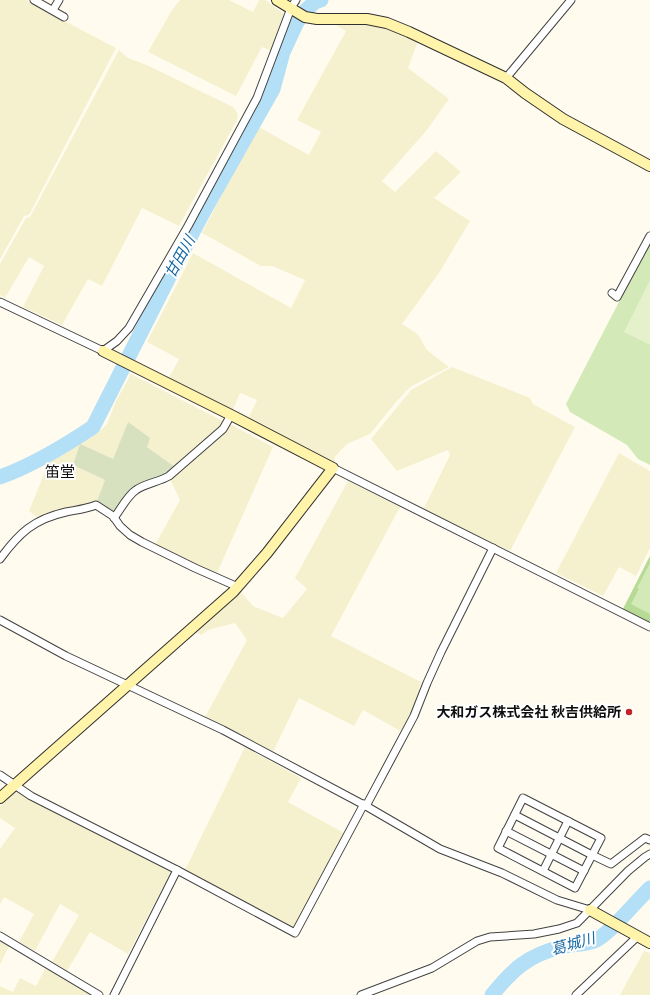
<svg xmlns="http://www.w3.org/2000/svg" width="650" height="995" viewBox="0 0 650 995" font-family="'Zilla Slab','Noto Sans JP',serif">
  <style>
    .farmland { fill: #f5f1cf }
    .green { fill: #d3eab8 }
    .forest { fill: #b7db97 }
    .cemetery { fill: #d7e1bf }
    .pitch { fill: #e4f1ca }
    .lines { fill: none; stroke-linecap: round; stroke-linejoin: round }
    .river { stroke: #b3dff7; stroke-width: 15 }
    .street-casing { stroke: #414141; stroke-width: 9 }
    .secondary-casing { stroke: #303030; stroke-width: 12 }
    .street { stroke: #fff; stroke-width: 7 }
    .secondary { stroke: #fff4aa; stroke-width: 10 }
    .poi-dot { fill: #c0242e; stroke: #fff; stroke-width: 1.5 }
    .labels { text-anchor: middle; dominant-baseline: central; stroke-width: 4; stroke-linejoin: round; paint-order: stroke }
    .poi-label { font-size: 14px; font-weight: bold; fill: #0e0e0e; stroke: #fff; text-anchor: end }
    .water-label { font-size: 15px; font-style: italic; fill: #1567a2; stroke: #fff }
    .neighbourhood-label { font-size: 15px; fill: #0e0e0e; stroke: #fff }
  </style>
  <rect width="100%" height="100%" fill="#fffcef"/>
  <g class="farmland">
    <polygon points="0,0 27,0 51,14 116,48 29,215 24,216 0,259"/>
    <polygon points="180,0 229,0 253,12 259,0 265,0 283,13 283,16 271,51 262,47 236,96 148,52 172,10"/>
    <polygon points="331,22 358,22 384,26 418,41 408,68 449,99 427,130 382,181 395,192 436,151 461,172 434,198 470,221 439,273 402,324 416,333 419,336 427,350 449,367 410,387 396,402 370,434 347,444 341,450 335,457 335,462 248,419 257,400 240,393 233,410 169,378 179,359 147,342 193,253 291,308 305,280 272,266 261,266 202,233 257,126 309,155 321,132 297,120 346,31"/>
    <polygon points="119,50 128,58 149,66 233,107 238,114 237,120 179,226 142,208 102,286 88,279 62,325 23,307 44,266 29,257 5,298 0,295 0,264 26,218 30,217"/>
    <polygon points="452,367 530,398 533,404 575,427 510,551 423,510 450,455 448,450 397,471 371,439 411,390"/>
    <polygon points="131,374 223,421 222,425 214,434 175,467 147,447 128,422 113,459 73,465 105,480 97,501 83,506 51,511 38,518 29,511 49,462 99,432 107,424 116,401"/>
    <polygon points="230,424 273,447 217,573 194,564 155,545 180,500 169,477 185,469 185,464"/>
    <polygon points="619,453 650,471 650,548 636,576 619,567 603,596 556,573"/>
    <polygon points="348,481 400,507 331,636 421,682 413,710 402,732 363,710 354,726 299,698 273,752 205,717 247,640 235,623 208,630 201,635 196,632 241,592 253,606 283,618 307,589 295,578"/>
    <polygon points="245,747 301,778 288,802 344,833 296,926 293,927 185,870"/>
    <polygon points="17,791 34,801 170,870 171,872 128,954 90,932 67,971 52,962 79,915 60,904 35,951 19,942 34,914 4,897 0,904 0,849 15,828 0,818 0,806"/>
    <polygon points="0,940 9,946 0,965"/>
    <polygon points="644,951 650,953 650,995 620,995"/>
    <polygon points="46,967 92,995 0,995 0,986 13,992 20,978 36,986"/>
  </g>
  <g class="green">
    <polygon points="650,242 650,465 638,459 627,445 570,412 566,404"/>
    <polygon points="650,556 650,623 623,609"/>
  </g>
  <polygon class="forest" points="650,556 650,563 637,588 639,589 631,604 650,614 650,623 623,609"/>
  <polygon class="cemetery" points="128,422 150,438 147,447 175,467 161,476 133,487 115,511 111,511 97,501 105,480 73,465 80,444 113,459"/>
  <polygon class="pitch" points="650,280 650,345 624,332"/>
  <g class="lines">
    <g class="river">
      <path d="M0,477C31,466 66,445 93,427L168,279L204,211L273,89L283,52L297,22L306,10L315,2L321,0"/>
      <path d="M492,995C512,970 528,955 561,947C571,944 584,945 594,941C609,935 636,901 650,888"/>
    </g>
    <g class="street-casing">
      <g id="street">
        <polyline points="34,0 64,17"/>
        <polyline points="53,10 59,0"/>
        <polyline points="506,78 571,0"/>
        <polyline points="612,293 617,297 650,236"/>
        <polyline points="0,302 103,351 117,341 129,328 188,226 257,98 291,8 296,0"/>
        <polyline points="333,468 650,627"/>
        <path d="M114,518C121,509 127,496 136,490C146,483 159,482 169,476L223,429L231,415"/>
        <path d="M0,559C19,533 34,519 66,512C76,510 86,509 96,505L113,516L120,526L130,535L142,542L195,568L238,587"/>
        <polyline points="0,620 66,656 223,730 366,806 440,849 502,873 557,900 590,910"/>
        <polyline points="0,775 31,796 177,870 295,933 364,804"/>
        <polygon points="523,798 601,838 575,888 498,848"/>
        <polyline points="366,806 414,716 427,683 441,652 493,548"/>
        <polyline points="515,815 592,855 611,864 645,838 650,840"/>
        <polyline points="506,831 584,871"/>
        <polyline points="543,871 568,821"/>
        <polyline points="0,936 99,995"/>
        <polyline points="114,995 177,870"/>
        <polyline points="361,995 432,968 477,941 490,937 534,934 559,929 577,923 628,871 645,857 650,854"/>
        <polyline points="576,995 638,936"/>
      </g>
    </g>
    <g class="secondary-casing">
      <g id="secondary">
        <polyline points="277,0 305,17 317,19 367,19 387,23 409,32 506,78 525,93 563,119 650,166"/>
        <polyline points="0,798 233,592 267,553 333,468 231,415 103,351"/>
        <polyline points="590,910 650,943"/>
      </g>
    </g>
    <use href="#street" class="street"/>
    <use href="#secondary" class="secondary"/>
  </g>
  <circle class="poi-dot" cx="629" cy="712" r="4"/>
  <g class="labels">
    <g class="poi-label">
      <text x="621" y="712">大和ガス株式会社 秋吉供給所</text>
    </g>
    <g class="water-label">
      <text transform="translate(180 257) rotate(-61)">甘田川</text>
      <text transform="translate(573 944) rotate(-16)">葛城川</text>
    </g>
    <g class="neighbourhood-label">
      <text x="60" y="472">笛堂</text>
    </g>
  </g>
</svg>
